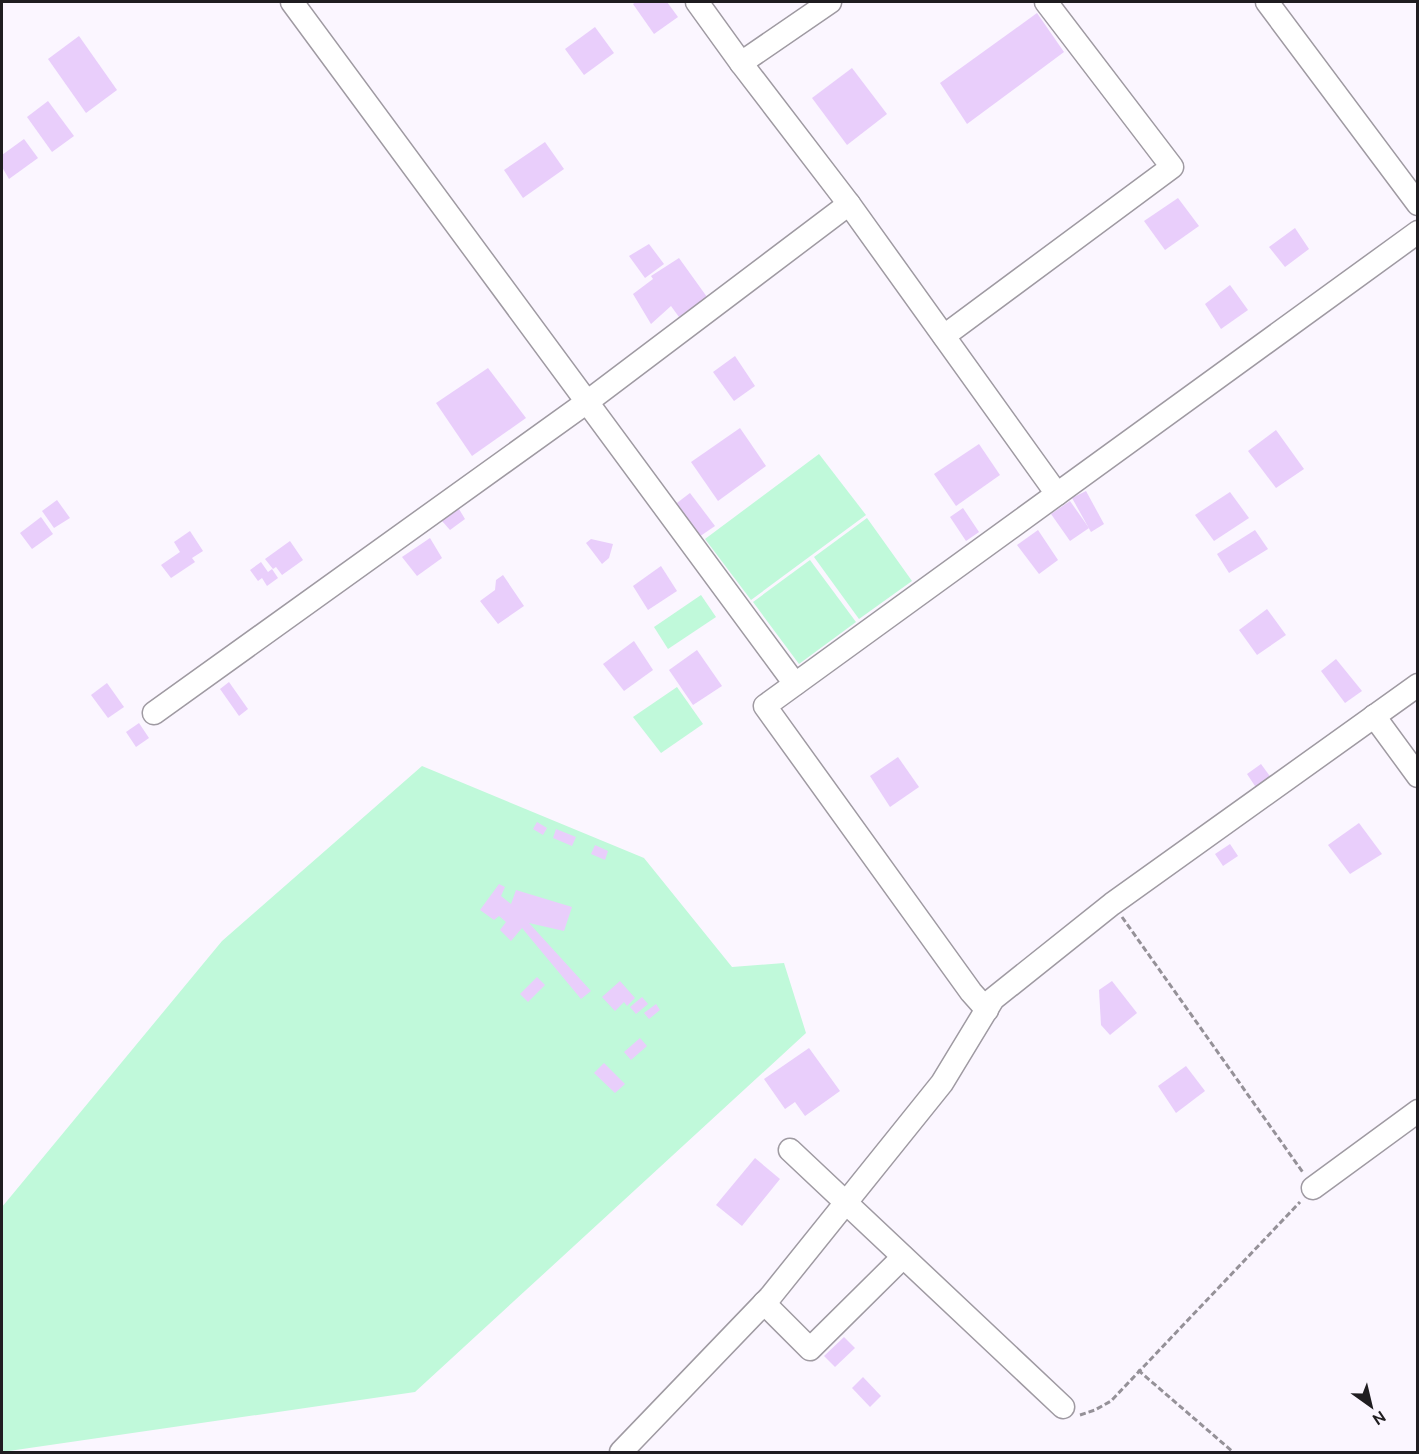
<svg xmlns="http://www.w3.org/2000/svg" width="1419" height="1454" viewBox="0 0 1419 1454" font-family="Ubuntu,sans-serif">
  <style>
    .green { fill: #c0f9da }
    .building { fill: #e9cefb }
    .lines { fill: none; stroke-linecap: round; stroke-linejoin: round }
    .minor-casing { stroke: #9f9aa2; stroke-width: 25 }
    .path { stroke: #959198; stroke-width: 3; stroke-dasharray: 6 3; stroke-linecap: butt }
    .minor { stroke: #fff; stroke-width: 22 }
  </style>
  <rect width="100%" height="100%" fill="#fbf6ff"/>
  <g class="green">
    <polygon points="819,454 866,515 751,600 705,539"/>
    <polygon points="867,518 912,581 859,619 814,557"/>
    <polygon points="810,560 856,622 799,664 753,602"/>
    <polygon points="701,595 716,617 668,649 654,627"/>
    <polygon points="677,687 703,724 661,753 633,717"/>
    <polygon points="422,766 644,858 732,967 784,963 806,1033 415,1392 2,1452 2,1207 222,941"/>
  </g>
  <g class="building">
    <polygon points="636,2 667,2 678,17 654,34 633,4"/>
    <polygon points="1037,13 1064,52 967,124 940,83"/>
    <polygon points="595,27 614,53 584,75 565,49"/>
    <polygon points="79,36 117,90 86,113 48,59"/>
    <polygon points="852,68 887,114 847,145 812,98"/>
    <polygon points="48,101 74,136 52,152 27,117"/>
    <polygon points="24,139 38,158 9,179 2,167 2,155"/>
    <polygon points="545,142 564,169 523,198 504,170"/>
    <polygon points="1178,198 1199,226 1165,250 1144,221"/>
    <polygon points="1295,228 1309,249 1285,267 1269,247"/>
    <polygon points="649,244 664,264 645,278 629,256"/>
    <polygon points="679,258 707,297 679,317 671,306 651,324 633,294 653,279 651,276"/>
    <polygon points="1230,285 1248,310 1221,329 1205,304"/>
    <polygon points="735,356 755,386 734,401 713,372"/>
    <polygon points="488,368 526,418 472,456 436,403"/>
    <polygon points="740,428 766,466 718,501 691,462"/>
    <polygon points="1276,430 1304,469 1276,488 1248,451"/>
    <polygon points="979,444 1000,475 956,506 934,474"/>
    <polygon points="1086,491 1104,524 1091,532 1072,498"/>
    <polygon points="1230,492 1249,518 1214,541 1195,515"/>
    <polygon points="690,493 715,526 696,539 673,506"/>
    <polygon points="57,500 70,518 54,528 42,511"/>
    <polygon points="1070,501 1089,528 1070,541 1051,514"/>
    <polygon points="963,508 979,532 966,541 950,517"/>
    <polygon points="459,509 465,519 450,530 442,521"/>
    <polygon points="41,517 53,534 32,549 20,533"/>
    <polygon points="1038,530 1058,560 1039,574 1017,545"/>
    <polygon points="1255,530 1268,549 1229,573 1217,554"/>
    <polygon points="190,531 203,551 192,558 195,562 171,578 161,565 180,552 174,542"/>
    <polygon points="430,538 442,558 417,576 402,557"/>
    <polygon points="591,539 613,544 609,558 602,564 586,543"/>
    <polygon points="290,541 303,560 282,575 276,567 273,569 265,559"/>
    <polygon points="261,562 268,572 272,569 278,578 267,586 262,578 258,581 250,570"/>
    <polygon points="661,566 677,591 648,610 633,586"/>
    <polygon points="503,575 524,606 498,624 480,601 495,590 496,580"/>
    <polygon points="1267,609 1286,635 1257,655 1239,630"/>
    <polygon points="634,641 653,670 624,691 603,664"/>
    <polygon points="697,650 722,686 693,705 669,670"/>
    <polygon points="1336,659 1362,691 1345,703 1321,671"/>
    <polygon points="229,682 248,709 239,716 220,689"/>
    <polygon points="107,683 124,707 108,718 91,695"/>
    <polygon points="139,723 149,738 136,747 126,732"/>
    <polygon points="898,757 919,787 890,807 870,776"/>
    <polygon points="1261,764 1272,779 1257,789 1247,774"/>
    <polygon points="537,822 547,828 543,835 533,829"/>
    <polygon points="1359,823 1382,854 1350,874 1328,845"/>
    <polygon points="556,829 576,837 572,846 553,838"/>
    <polygon points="1230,844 1238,856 1223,866 1215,854"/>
    <polygon points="595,845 608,851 605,860 591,854"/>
    <polygon points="499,884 505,887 501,896 511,904 516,890 572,907 564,931 529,923 591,991 581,999 522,928 511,941 500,930 506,922 499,916 494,920 480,910"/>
    <polygon points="537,977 545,985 528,1002 520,994"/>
    <polygon points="620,981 635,998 627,1006 624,1002 615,1011 602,997"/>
    <polygon points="1112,981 1137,1013 1110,1035 1101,1025 1099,990"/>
    <polygon points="642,997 648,1004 636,1014 630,1007"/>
    <polygon points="656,1004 660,1010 649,1019 644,1013"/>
    <polygon points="640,1038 647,1046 631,1060 624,1052"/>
    <polygon points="809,1048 840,1091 805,1116 795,1102 785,1109 764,1079"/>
    <polygon points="604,1063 625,1084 615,1093 594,1073"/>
    <polygon points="1186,1066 1205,1091 1176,1113 1158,1086"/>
    <polygon points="755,1158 780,1179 742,1226 716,1205"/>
    <polygon points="844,1337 855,1348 835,1367 824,1356"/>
    <polygon points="863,1377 881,1396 870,1407 852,1388"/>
  </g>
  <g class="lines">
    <g class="minor-casing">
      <g id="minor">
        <polyline points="292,2 795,684"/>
        <polyline points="697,2 741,63"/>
        <polyline points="830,2 741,63 849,204 1057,494"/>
        <polyline points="1267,2 1418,204"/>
        <polyline points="944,336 1172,167 1046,2"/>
        <polyline points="154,713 587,402 849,204"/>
        <polyline points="1374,716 1418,776"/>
        <polyline points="987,1010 971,992 765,706 1418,232"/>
        <polyline points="790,1150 1063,1407"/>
        <polyline points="1313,1188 1418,1111"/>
        <polyline points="764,1303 810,1349 903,1257"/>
        <polyline points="621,1452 770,1297 942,1083 993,999 1112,904 1418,685"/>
      </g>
    </g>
    <g class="path">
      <polyline points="1122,917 1304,1174"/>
      <polyline points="1138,1370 1233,1452"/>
      <polyline points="1080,1415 1095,1410 1111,1401 1300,1202"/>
    </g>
    <use href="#minor" class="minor"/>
  </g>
  <rect width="1419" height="1454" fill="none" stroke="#1f1d20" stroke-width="6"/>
  <g transform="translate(1371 1406) rotate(146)" stroke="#fbf6ff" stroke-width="4.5" paint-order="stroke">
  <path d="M0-4.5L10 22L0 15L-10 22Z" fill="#1f1d20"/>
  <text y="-9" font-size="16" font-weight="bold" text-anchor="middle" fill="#1f1d20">N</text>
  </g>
</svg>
